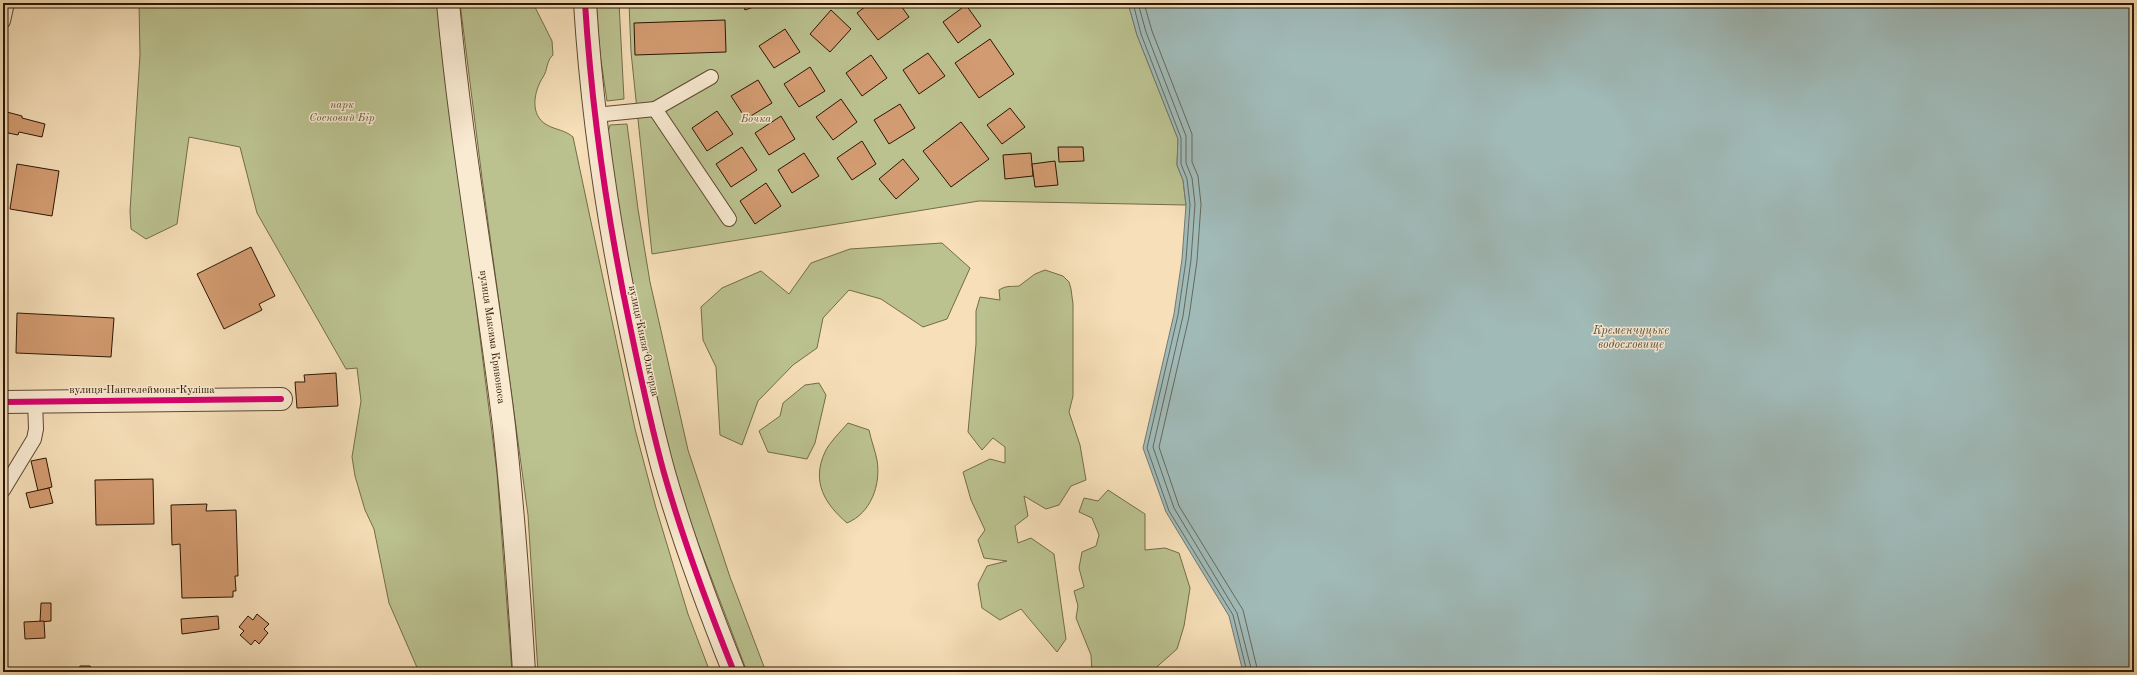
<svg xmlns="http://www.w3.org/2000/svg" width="2137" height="675" viewBox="0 0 2137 675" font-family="'Old Standard TT',serif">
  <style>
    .green { fill: #bbc290; stroke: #736c48 }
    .water { fill: #a0bab8; stroke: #71786f }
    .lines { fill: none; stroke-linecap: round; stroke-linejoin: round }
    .shore { stroke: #66685c; stroke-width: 1 }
    .building { fill: #d39b71; stroke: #2b1601 }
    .lane-casing { stroke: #5e482f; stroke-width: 16 }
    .street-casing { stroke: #5e482f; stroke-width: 24 }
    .lane { stroke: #f9ead2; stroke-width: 14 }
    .street { stroke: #f9ead2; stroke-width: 22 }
    .cycleway-casing { stroke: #f9ead2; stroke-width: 8 }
    .cycleway { stroke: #d6006c; stroke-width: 6 }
    .labels { text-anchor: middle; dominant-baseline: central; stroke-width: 3; stroke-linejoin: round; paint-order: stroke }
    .park-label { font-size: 11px; font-style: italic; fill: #5d5233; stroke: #f9ead2 }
    .street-label { font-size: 11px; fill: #2b1601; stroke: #f9ead2 }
    .water-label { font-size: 12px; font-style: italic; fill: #544f41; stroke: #f9ead2 }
  </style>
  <rect width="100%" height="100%" fill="#f6dfb9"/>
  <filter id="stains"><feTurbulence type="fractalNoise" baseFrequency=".005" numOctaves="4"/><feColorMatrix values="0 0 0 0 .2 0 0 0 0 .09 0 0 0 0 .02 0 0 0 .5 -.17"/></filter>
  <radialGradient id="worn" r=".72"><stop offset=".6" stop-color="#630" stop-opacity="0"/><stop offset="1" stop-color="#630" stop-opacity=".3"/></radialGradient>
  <g class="green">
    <polygon points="139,3 438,3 497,473 512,672 419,672 389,603 374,529 365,510 355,476 352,457 361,401 357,368 346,369 257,213 240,147 189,137 177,224 146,239 131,229 130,211 140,55"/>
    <path d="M460,3H533L552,41L553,55C546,61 548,70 543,77C534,91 529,115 547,125C556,130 565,130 573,137L635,429L656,508L688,614L710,672H538L528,515L482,178Z"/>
    <polygon points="596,3 619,3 624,99 607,101 600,54"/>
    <polygon points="629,3 1128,3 1137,35 1178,139 1177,165 1183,180 1186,205 979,201 652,254 631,52"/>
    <polygon points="627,124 638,209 650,282 688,450 730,577 766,672 747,672 687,514 662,427 622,234 608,132 610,125"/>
    <polygon points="942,243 970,268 947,319 923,327 881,299 849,290 823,318 817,348 793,365 758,401 742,445 720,435 716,367 703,340 701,307 722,288 761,271 789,294 811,263 850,249"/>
    <path d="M1045,270L1063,276L1069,282L1071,289L1073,304V396L1069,412L1080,445L1086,480L1071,486L1059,505L1046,509L1024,496L1028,516L1015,526L1018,543L1031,538L1054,554L1066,639L1057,652L1021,609L1000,620L982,608L978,584L987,566L1007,561L984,558L978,540L985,530L971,500L963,472L990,459L1005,463V447L993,438L982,450L968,432L976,344V311L980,297L1000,300L999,290C1007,285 1011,287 1019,286L1035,274Z"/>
    <polygon points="819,383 826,395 815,443 807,459 768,452 759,431 780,416 783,403 805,385"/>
    <path d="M848,423L869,430C871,440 875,450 877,460C881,485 871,513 847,523C825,504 811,482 825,452C829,443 841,431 848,423Z"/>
    <polygon points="1108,490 1145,514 1145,550 1165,548 1179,553 1190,588 1184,626 1177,649 1151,672 1092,672 1091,655 1076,618 1078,606 1074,591 1084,587 1079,568 1082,552 1096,546 1099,535 1092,518 1079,512 1084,498 1098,501"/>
  </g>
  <polygon class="water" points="1128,3 2134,3 2134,672 1243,672 1229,616 1166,512 1143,448 1174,314 1182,259 1186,205 1183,180 1177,165 1178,139 1137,35"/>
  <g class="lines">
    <g class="shore">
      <polyline points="1133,3 1141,34 1181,138 1181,164 1187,179 1190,205 1186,260 1178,315 1147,448 1169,511 1233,615 1247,672"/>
      <polyline points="1138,3 1146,32 1186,136 1186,163 1192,178 1195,204 1191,260 1183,316 1153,447 1174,508 1237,613 1252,672"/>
      <polyline points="1144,3 1152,31 1192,134 1192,162 1198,176 1201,204 1197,261 1189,317 1159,447 1179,506 1243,610 1258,672"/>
    </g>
  </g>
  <g class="building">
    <polygon points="742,3 765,3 745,10"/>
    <polygon points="870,3 899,3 909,17 878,40 857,13"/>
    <polygon points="966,5 981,26 958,43 943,22"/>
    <polygon points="831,10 851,29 830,52 810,34"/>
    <polygon points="725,20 726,52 635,55 634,23"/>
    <polygon points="785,29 800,52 774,68 759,46"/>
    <polygon points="990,39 1014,74 979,98 955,63"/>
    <polygon points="928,53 945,76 919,94 903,70"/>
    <polygon points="871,55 887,78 862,96 846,73"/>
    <polygon points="810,67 825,91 799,107 784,84"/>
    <polygon points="758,80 772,103 746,119 731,96"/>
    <polygon points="841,99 857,122 833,140 816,117"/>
    <polygon points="900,104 915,128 889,144 874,120"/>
    <polygon points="1010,108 1025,127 1002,144 987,125"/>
    <polygon points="3,111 22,116 22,118 45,124 42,137 19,132 18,135 3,132"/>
    <polygon points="717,111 733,134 707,151 692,128"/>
    <polygon points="781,116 795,139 769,155 755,133"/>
    <polygon points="961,122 989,159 951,187 923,151"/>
    <polygon points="862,141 876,164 852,180 837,158"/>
    <polygon points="742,147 757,170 731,187 716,164"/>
    <polygon points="1058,147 1083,147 1084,161 1059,162"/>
    <polygon points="804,153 819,176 792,193 778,170"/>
    <polygon points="1031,153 1033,176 1005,179 1003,155"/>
    <polygon points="903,159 919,179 896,199 879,179"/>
    <polygon points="1055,161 1058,185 1035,187 1032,164"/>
    <polygon points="17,164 59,171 52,216 10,209"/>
    <polygon points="766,183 781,206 755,224 740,201"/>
    <polygon points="251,247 275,296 259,304 262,310 224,329 197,274"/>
    <polygon points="17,313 114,318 111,357 16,353"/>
    <polygon points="336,373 338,406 297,408 295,382 305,382 304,375"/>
    <polygon points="46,458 52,487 38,491 31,461"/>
    <polygon points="153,479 154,524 96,525 95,480"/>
    <polygon points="49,488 53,503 30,508 26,493"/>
    <polygon points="207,504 206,511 236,510 238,576 235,576 236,591 233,591 233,597 182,598 180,544 172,545 171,505"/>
    <rect x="3" y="590" width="3" height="20"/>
    <polygon points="41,603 51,603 51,621 40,622"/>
    <polygon points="3,610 6,610 6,633 3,632"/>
    <polygon points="257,614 269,624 264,629 268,633 259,644 255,640 251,645 240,635 244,631 239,627 248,616 253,620"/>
    <polygon points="218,616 219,629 182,634 181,619"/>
    <polygon points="44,621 45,638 25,639 24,622"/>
    <polygon points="3,632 6,633 6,650 3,650"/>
    <rect x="3" y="650" width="3" height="17"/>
    <polygon points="80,666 90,666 95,672 158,670 158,672 76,672"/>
  </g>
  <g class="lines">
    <g class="lane-casing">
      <g id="lane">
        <polyline points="3,21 7,3"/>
        <polyline points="655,109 729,219"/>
        <polyline points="595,115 655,109 711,77"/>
        <polyline points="3,490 34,439 36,429 35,401"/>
      </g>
    </g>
    <g class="street-casing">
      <g id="street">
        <path id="s1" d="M448,3C461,145 487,285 504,426C513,508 519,590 524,672"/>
        <path d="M585,3C592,114 608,223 631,331C641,379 651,426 664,473C683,540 708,607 734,672"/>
        <polyline points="3,402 281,399"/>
      </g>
    </g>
    <use href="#lane" class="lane"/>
    <use href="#street" class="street"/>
    <g class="cycleway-casing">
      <g id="cycleway">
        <path d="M585,3C592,114 608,223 631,331C641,379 651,426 664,473C683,540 708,607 734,672"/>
        <polyline points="3,402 281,399"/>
      </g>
    </g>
    <use href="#cycleway" class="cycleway"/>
  </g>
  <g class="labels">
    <g class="park-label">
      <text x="342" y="105">парк<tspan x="342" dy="13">Сосновий Бір</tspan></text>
      <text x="756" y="119">Бочка</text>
    </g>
    <g class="street-label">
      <text stroke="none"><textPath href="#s1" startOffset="337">вулиця Максима Кривоноса</textPath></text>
      <text transform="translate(643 341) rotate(78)">вулиця Князя Ольгерда</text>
      <text x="142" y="390">вулиця Пантелеймона Куліша</text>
    </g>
    <g class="water-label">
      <text x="1631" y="331">Кременчуцьке<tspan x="1631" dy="14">водосховище</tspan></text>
    </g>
  </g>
  <rect width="2137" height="675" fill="none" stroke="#f6dfb9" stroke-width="16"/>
  <rect x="4" y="4" width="2129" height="667" fill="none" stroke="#2b1601" stroke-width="2"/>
  <rect x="8" y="8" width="2121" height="659" fill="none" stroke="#2b1601"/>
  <rect width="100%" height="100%" filter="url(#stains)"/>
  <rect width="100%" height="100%" fill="url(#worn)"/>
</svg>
